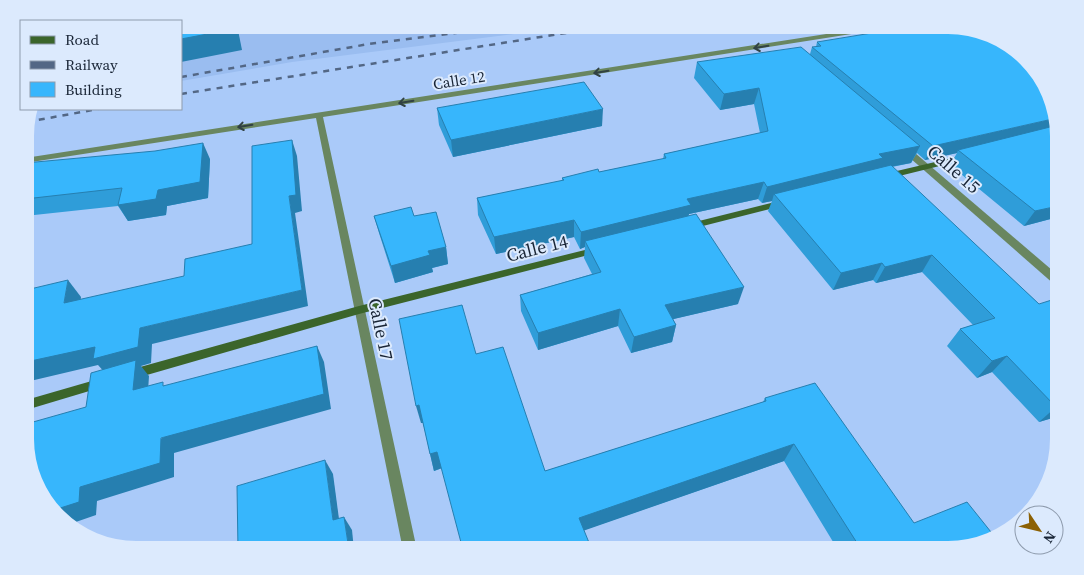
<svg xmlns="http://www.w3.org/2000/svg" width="1084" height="575" viewBox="0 0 1084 575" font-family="'Source Serif 4',serif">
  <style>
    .built { fill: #9abdf0 }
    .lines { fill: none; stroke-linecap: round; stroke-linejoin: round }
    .street { fill: #698660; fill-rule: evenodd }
    .secondary { fill: #3b652b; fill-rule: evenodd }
    .rail { stroke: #536785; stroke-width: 2.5; stroke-dasharray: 6 6; stroke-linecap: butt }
    .wall { fill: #2f9dd9 }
    .shaded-wall { fill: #267fb0 }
    .building { fill: #37b6fc; stroke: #267fb0 }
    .oneway { stroke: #314243 }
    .labels { text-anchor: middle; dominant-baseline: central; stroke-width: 4; stroke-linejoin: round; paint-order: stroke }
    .far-street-label { font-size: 15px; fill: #192536; stroke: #dceafd }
    .street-label { font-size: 18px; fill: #192536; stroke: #dceafd }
  </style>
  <rect width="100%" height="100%" fill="#aacaf9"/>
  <polygon class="built" points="181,25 586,25 292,62 181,81"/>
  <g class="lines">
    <g class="street">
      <polygon points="884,25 899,25 896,27 323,117 417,550 403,550 316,118 25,163 25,158"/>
      <polygon points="902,147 908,147 1059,276 1059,286 1055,285 902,151"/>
    </g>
    <g class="secondary">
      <polygon points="965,155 968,155 968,159 887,179 883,176 884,174"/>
      <polygon points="783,200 787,203 786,205 691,229 686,226 691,223"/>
      <polygon points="597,247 602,250 600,252 359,314 133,379 129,377 127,374 129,371 133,369 359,306"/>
      <polygon points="102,378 106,380 108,383 106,386 26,410 26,400"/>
    </g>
    <g class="rail">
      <polyline points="332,29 391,25"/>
      <polyline points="181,77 369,44 518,25"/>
      <polyline points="181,94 616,25"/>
      <polyline points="27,122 98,109"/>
    </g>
  </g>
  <g class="wall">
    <polygon points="817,42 1058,217 1024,226 950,165 957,153 925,160 917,153 911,163 892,167 1039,304 1059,416 1039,422 992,372 977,378 947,346 960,329 973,325 922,272 876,283 873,280 833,290 768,211 772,201 762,203 758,199 689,214 688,216 738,304 673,319 676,325 672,342 631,353 618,326 538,350 521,311 520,295 592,274 584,258 585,247 580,249 574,237 496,254 478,215 477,198 562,181 562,178 599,172 663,159 664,154 760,133 754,104 720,110 694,78 697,62 810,54 812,47 816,47"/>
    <polygon points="437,108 602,126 453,157 439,125"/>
    <polygon points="210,159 208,198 167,206 166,215 128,221 118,206 25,216 25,163"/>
    <polygon points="374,216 414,216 446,247 448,264 432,268 433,272 395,283 379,233"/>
    <polygon points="476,354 545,471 763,402 765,398 914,523 956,550 838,550 784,461 584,530 442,468 434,471 423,423 421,423"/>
  </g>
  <g class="shaded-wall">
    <polygon points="233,25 237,25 242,50 181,62 181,39"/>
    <polygon points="759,88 754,104 720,110 724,94"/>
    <polygon points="603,109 602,126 453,157 451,140"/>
    <polygon points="1057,118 1058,121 1058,130 958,150 957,153 925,160 933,146"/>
    <polygon points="292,140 297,156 302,211 295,213 308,306 152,344 151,363 141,366 149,376 147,406 107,375 98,365 26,382 26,362 140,328 302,290 289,196"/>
    <polygon points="203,143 210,159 208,198 167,206 166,215 128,221 118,205 158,190"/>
    <polygon points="920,146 911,163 878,169 774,194 772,201 762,203 767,187 879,154"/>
    <polygon points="764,182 758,199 689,214 687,222 585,241 585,247 580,249 581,232 687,199"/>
    <polygon points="1058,206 1058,217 1024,226 1035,211"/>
    <polygon points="574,220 574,237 496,254 494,237"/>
    <polygon points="446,247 448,264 432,268 433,272 395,283 391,266 428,251"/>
    <polygon points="932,255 922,272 876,283 885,267"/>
    <polygon points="882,263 873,280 833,290 841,273"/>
    <polygon points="68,280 81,297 78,319 64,303"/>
    <polygon points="744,287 738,304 661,322 665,305"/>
    <polygon points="620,309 618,326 538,350 538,333"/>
    <polygon points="676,325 672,342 631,353 634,337"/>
    <polygon points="317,346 324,362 331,409 174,453 174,477 97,501 96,515 70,524 54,510 80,487"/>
    <polygon points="1007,356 992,372 977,378 992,361"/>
    <polygon points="419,405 424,423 421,423 416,406"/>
    <polygon points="1059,406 1059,416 1039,422 1056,407"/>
    <polygon points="794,444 784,461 577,533 579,518"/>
    <polygon points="437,452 442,468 434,471 430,454"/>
    <polygon points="325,460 333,474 341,534 333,520"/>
    <polygon points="344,517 352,530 354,550 349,550"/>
  </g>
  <g class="building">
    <polygon points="181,25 233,25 234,29 181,39"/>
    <polygon points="935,25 949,25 998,36 1040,74 1057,118 933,146 812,47 821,46 817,42 878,32"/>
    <polygon points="801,47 920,146 879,154 883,158 767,187 764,182 687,199 691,205 581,232 574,220 494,237 477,198 564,180 562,178 598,169 599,172 666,158 664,154 768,131 759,88 724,94 697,62"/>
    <polygon points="584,82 603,109 451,140 437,108"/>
    <polygon points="1058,125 1058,206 1035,211 958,150"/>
    <polygon points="292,140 296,195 289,196 302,290 140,328 138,347 93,359 95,347 26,362 26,290 68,280 64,303 184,276 185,259 252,244 252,146"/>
    <polygon points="203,143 200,182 158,190 156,199 118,205 122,188 25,199 25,163 155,151"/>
    <polygon points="891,165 1039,304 1058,298 1059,299 1059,406 1056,407 1007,356 992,361 960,329 995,318 932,255 885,267 882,263 841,273 774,194"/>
    <polygon points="411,207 414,216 436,212 446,247 428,251 430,255 391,266 374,216"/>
    <polygon points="696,214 744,287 665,305 676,325 634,337 620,309 538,333 520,295 601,272 585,241"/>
    <polygon points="462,305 476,354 503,347 545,471 766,401 765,398 815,383 914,523 967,502 995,537 956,550 849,550 859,546 794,444 579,518 592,550 463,550 437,452 430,454 419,405 416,406 399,319"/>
    <polygon points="317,346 324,394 161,438 160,463 80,487 79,502 54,510 44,501 26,454 26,424 86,407 91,373 136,360 133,390 163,382 163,386"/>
    <polygon points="325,460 333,520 344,517 349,550 237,550 238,550 237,486"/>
  </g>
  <defs><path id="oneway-shaft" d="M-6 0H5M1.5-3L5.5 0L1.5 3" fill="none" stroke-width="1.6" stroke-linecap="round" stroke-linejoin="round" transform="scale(1.25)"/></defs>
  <g class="oneway">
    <use href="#oneway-shaft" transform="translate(761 47) rotate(171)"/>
    <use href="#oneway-shaft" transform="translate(601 72) rotate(171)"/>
    <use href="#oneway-shaft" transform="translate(406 102) rotate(171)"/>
    <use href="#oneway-shaft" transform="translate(245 126) rotate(171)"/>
  </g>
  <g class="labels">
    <g class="far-street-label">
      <text transform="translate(459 80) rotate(-9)">Calle 12</text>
    </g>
    <g class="street-label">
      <text transform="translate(954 169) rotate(41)">Calle 15</text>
      <text transform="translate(537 248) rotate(-14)">Calle 14</text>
      <text transform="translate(381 329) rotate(78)">Calle 17</text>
    </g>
  </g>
  <path d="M0 0H1084V575H0ZM136 34H948A102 102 0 0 1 1050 136V439A102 102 0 0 1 948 541H136A102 102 0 0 1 34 439V136A102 102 0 0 1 136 34Z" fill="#dceafd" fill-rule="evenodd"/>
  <rect x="20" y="20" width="162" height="90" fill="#dceafd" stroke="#8e9bad"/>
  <rect x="30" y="36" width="25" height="8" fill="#3b652b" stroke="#8e9bad"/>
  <text x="65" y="45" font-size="15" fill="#192536">Road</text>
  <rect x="30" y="61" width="25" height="8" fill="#536785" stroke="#8e9bad"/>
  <text x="65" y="70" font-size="15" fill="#192536">Railway</text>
  <rect x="30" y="82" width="25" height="15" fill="#37b6fc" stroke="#8e9bad"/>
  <text x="65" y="95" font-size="15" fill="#192536">Building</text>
  <g transform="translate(1039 530) rotate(125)"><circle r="24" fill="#dceafd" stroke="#8e9bad"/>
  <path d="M0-4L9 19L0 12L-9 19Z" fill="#8c6104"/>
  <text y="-8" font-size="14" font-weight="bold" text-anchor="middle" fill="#192536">N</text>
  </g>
</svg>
